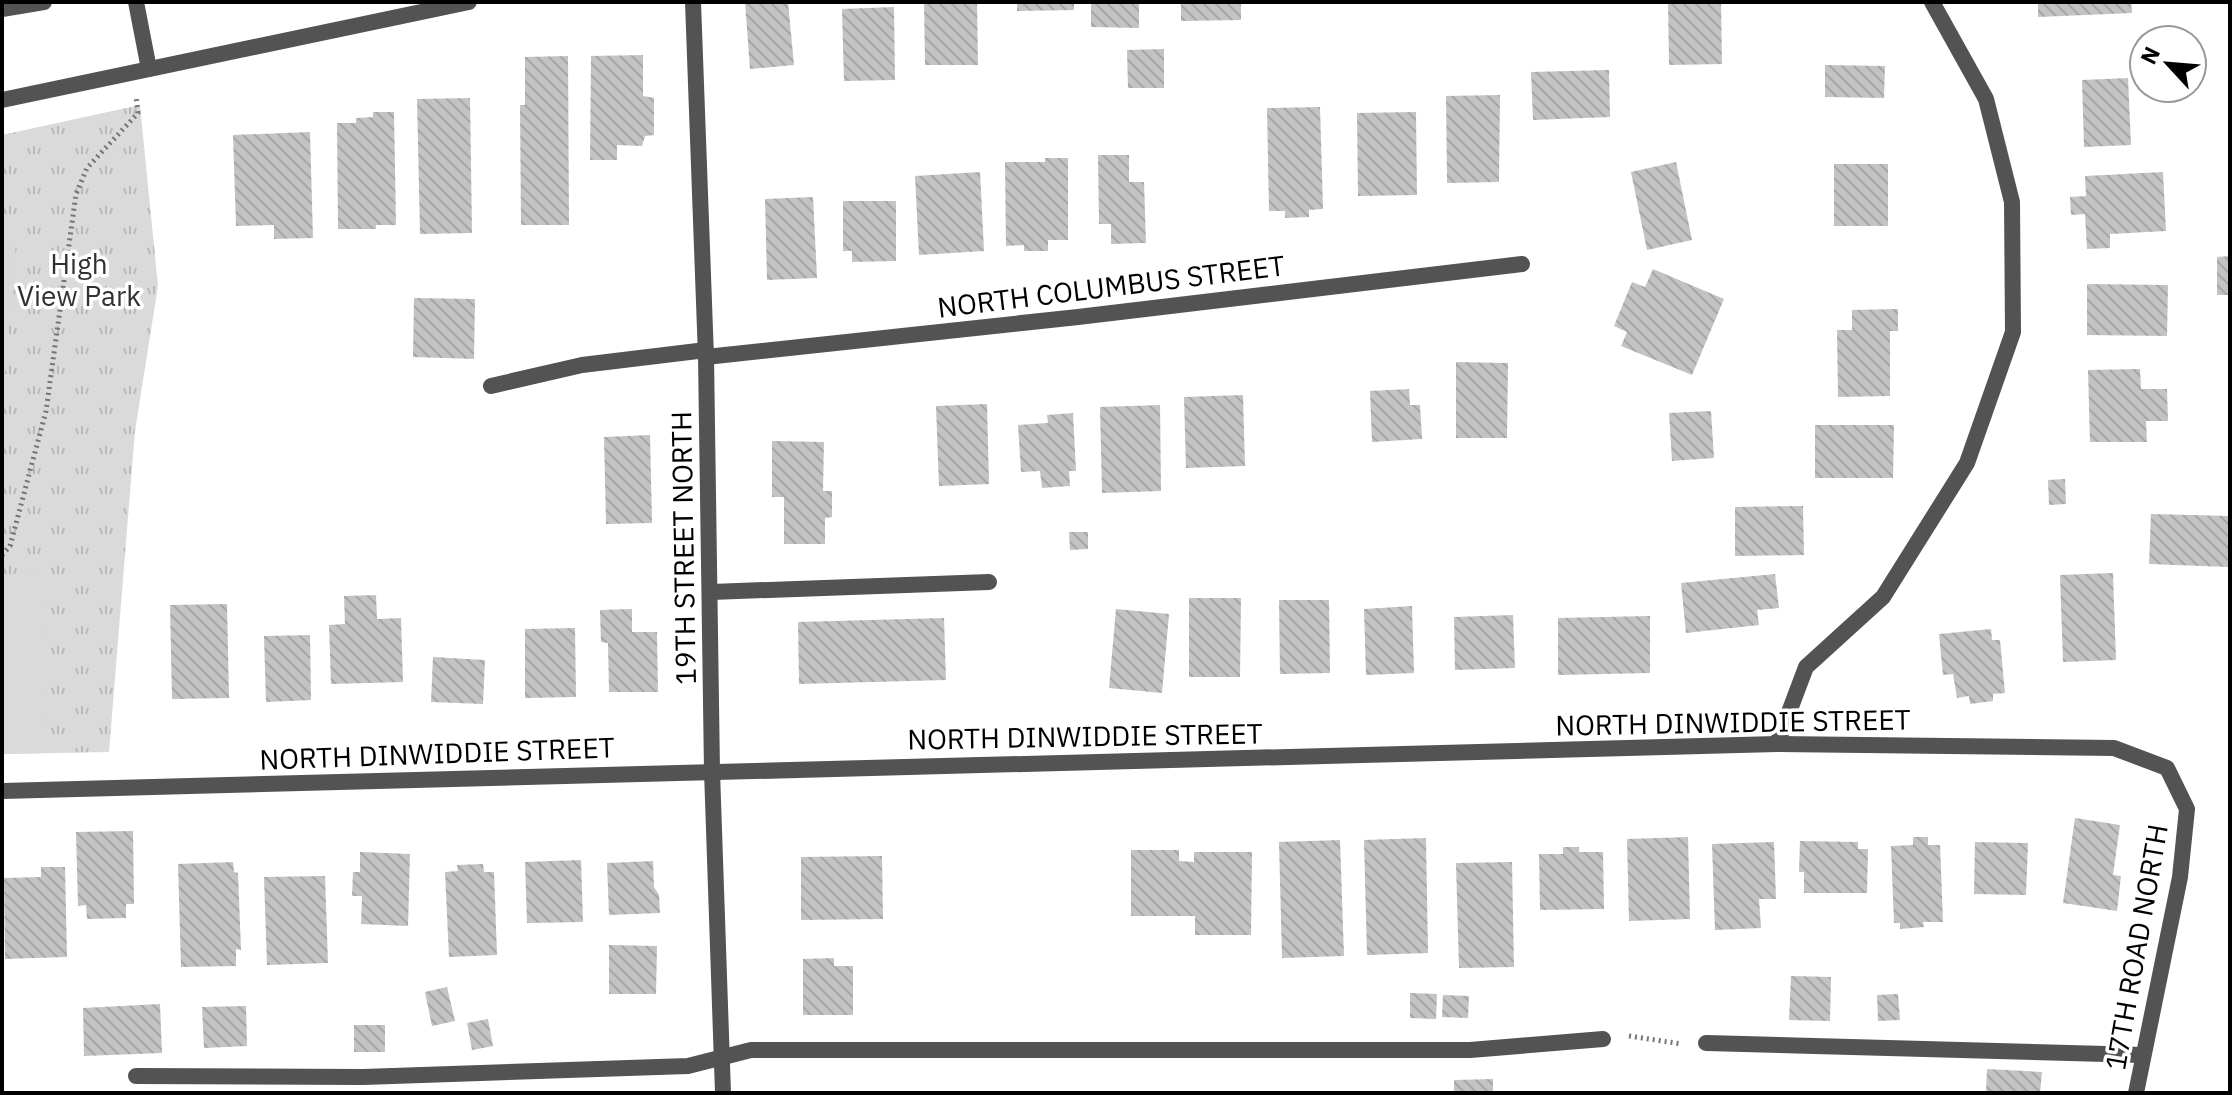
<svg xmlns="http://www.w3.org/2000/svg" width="2232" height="1095" viewBox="0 0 2232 1095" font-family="'IBM Plex Sans',sans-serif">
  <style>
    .grass { fill: url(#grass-tufts) }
    .pitch { fill: #dadada }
    .building { fill: url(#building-back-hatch) }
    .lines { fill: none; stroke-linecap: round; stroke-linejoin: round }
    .path { stroke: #757575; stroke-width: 5; stroke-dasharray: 2 4; stroke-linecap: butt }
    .service { stroke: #535353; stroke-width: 16 }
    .minor { stroke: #535353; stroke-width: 16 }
    .labels { text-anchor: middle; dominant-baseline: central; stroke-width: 7; stroke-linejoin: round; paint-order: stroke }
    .park-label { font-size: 28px; fill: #313131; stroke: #fff }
    .street-label { font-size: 28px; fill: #000; stroke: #fff }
  </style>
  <defs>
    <pattern id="grass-tufts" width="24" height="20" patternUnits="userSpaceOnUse" patternTransform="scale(2)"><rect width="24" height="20" fill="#dadada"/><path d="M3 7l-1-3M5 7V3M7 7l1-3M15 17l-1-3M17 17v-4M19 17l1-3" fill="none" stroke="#b9b9b9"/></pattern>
    <pattern id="building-back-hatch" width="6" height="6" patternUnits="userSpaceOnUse" patternTransform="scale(2)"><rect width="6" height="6" fill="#c3c3c3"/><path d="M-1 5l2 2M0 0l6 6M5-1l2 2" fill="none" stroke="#a6a6a6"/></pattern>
  </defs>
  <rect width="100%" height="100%" fill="#fff"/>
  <polygon class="grass" points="140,105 158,286 135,431 109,752 2,754 2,135"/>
  <g class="pitch">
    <polygon points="2,228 17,229 2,407"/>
    <polygon points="44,573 45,753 2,754 2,574"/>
  </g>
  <g class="building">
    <polygon points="745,2 788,2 794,65 750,69"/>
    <polygon points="924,2 977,2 978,65 925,65"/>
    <polygon points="1017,2 1074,2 1074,10 1017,11"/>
    <polygon points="1091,2 1139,2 1139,28 1091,27"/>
    <polygon points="1181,2 1241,2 1241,20 1181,21"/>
    <polygon points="1668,2 1721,2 1722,64 1669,65"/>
    <polygon points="2038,2 2131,2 2132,13 2038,17"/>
    <polygon points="894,7 895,80 844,81 842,9"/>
    <polygon points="1164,49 1164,88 1128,88 1127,50"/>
    <polygon points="643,55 643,96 654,98 654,135 645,136 642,146 617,145 617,160 590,160 591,56"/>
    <polygon points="568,56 569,225 521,225 520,105 525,105 525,57"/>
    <polygon points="1825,65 1885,66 1884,98 1825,97"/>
    <polygon points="1609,70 1610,117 1533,120 1531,72"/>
    <polygon points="2128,78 2131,145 2084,147 2082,80"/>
    <polygon points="1500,95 1499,182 1447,183 1446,96"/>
    <polygon points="470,98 472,233 420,234 417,99"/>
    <polygon points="1320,107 1323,209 1309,210 1309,217 1285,218 1285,211 1269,211 1267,108"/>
    <polygon points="373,112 394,112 396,225 376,225 376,229 338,229 337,123 356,123 356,118 373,117"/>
    <polygon points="1416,112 1417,195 1358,196 1357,113"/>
    <polygon points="310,132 313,238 274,239 274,225 236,226 233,135"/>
    <polygon points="1098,155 1129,155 1129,182 1144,182 1146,243 1111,244 1111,224 1099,224"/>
    <polygon points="1045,158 1068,158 1068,240 1048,240 1048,251 1024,251 1024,245 1006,246 1005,162 1045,162"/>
    <polygon points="1676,162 1692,240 1647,250 1631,172"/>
    <rect x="1834" y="164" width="54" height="62"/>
    <polygon points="980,172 984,251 919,255 915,176"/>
    <polygon points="2163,172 2166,231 2110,234 2110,248 2087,249 2085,214 2071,215 2070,197 2086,196 2085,176"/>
    <polygon points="813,197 817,278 767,280 765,199"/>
    <polygon points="843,201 896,201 896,261 852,262 852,251 843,251"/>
    <polygon points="2230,256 2230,295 2217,295 2217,257"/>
    <polygon points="1653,269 1724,299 1692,375 1621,346 1627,332 1614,326 1632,282 1645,287"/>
    <polygon points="2087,284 2168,285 2167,336 2087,335"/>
    <polygon points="414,298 475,299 474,359 413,357"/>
    <polygon points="1898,309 1898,331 1890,331 1890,396 1838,397 1837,330 1852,330 1852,310"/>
    <polygon points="1456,362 1508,363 1507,438 1456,438"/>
    <polygon points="2140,369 2141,389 2167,389 2168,421 2146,421 2147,442 2090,442 2088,370"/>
    <polygon points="1409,389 1410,405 1420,405 1422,439 1372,442 1370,391"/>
    <polygon points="1243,395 1245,466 1186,468 1184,397"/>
    <polygon points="987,404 989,484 939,486 936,406"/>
    <polygon points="1160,405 1161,491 1102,493 1100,407"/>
    <polygon points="1711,411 1714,458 1672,461 1669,413"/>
    <polygon points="1073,413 1076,471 1069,471 1070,486 1042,488 1040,471 1021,472 1018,425 1048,423 1047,415"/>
    <polygon points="1815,425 1894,425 1893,478 1815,478"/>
    <polygon points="650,435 652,523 606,524 604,437"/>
    <polygon points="772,441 824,442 823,491 832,491 832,517 825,518 825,544 784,544 784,497 772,497"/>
    <polygon points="2065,479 2066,504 2049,505 2048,480"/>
    <polygon points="1803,506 1804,555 1735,556 1735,507"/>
    <polygon points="2151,514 2230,516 2228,567 2149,564"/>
    <polygon points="1069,532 1088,532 1088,549 1070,550"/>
    <polygon points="2113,573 2116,660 2063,662 2060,575"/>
    <polygon points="1775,574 1779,608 1757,610 1759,625 1686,633 1681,583"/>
    <polygon points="376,595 377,619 401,618 403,682 331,684 329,625 345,624 344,596"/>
    <polygon points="1189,598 1241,598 1240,677 1189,677"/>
    <polygon points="1279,600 1329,600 1330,673 1280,674"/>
    <polygon points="227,604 229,698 172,699 170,605"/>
    <polygon points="1412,606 1414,673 1366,675 1364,609"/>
    <polygon points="632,609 632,632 657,632 658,692 609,692 608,643 601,642 600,610"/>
    <polygon points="1116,609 1169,614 1162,693 1109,688"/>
    <polygon points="1513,615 1515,668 1455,670 1454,617"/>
    <polygon points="1650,616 1650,673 1558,675 1558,618"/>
    <polygon points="944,618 946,680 799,684 798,622"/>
    <polygon points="575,628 576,697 525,698 525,629"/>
    <polygon points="1991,629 1992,640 2000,640 2005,693 1993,694 1993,701 1970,704 1969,696 1957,698 1953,674 1943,675 1939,634"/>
    <polygon points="310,635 311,700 266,702 264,636"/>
    <polygon points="433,657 485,660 483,704 431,702"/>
    <polygon points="2075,818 2120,825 2113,875 2121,876 2117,911 2063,903"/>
    <polygon points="133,831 134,904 126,904 126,918 87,919 86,905 78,906 76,832"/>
    <polygon points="1688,837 1690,919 1629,921 1627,839"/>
    <polygon points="1913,837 1928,837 1928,845 1940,845 1943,922 1923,922 1924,927 1900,929 1900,923 1894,923 1891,846 1913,845"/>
    <polygon points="1426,838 1428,953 1367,955 1364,840"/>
    <polygon points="1340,840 1344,956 1282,958 1279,842"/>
    <polygon points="1800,841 1858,842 1858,849 1868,849 1867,893 1804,893 1804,872 1799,872"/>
    <polygon points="1774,842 1776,899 1759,899 1761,928 1715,930 1712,844"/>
    <polygon points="1975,842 2028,843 2026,895 1974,894"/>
    <polygon points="1563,847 1579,847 1579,852 1603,852 1604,909 1540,910 1539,854 1563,854"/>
    <polygon points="1131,850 1179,850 1179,861 1194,862 1194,852 1252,852 1251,935 1195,935 1195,916 1131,916"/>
    <polygon points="360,852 410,854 408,926 361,924 362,896 352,896 353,872 360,872"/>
    <polygon points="882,856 883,919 801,920 801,857"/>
    <polygon points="581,860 583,922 527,923 525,862"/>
    <polygon points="653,861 654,887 659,895 660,913 609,915 607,863"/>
    <polygon points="233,862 234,872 238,873 241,950 236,949 236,966 181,967 178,864"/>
    <polygon points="1512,862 1514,967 1459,968 1456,863"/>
    <polygon points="483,864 484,872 494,872 497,955 449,957 445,872 458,871 457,865"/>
    <polygon points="41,867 65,867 67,957 5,959 4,878 41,877"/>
    <polygon points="325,876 328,963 267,965 264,877"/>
    <polygon points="609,945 657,946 656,994 609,994"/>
    <polygon points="834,958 834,966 853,966 853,1015 803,1015 803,959"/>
    <polygon points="1791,976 1831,977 1830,1021 1789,1020"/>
    <polygon points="447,987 455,1021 432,1026 425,992"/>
    <polygon points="1410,993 1437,994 1436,1019 1410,1018"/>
    <polygon points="1898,994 1900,1020 1878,1021 1877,995"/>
    <polygon points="1443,995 1469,996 1468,1018 1442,1017"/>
    <polygon points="160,1004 162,1053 84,1056 83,1008"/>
    <polygon points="246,1006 247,1046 204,1048 202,1007"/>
    <polygon points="488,1019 493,1046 472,1050 467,1023"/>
    <rect x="354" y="1025" width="31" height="27"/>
    <polygon points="1987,1069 2042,1072 2040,1093 1986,1093"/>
    <polygon points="1493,1079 1493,1093 1454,1093 1454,1080"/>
  </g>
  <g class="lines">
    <g class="path">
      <polyline points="2,555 10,546 46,411 76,194 87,168 138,113 136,97"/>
      <polyline points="1629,1036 1682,1044"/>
    </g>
    <g class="service">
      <polyline points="136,2 149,69"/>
      <polyline points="2,9 44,2"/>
      <polyline points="491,386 582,365 706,350"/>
      <polyline points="711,592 989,582"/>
      <polyline points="1706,1043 2143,1055"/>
      <polyline points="136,1076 363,1077 688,1066 751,1050 1470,1050 1603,1039"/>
    </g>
    <g class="minor">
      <polyline points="693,2 706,357 712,771 723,1093"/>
      <polyline points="2,100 469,2"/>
      <polyline points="706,357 1078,317 1522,264"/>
      <polyline points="1777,744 1806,667 1883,597 1967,463 2013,332 2012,202 1986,99 1932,2"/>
      <polyline points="2,791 1777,744 2114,748 2167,768 2187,809 2180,877 2136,1093"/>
    </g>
  </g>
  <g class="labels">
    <g class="park-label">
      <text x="79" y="263">High<tspan x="79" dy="32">View Park</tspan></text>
    </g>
    <g class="street-label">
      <text transform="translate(1111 286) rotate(-7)">NORTH COLUMBUS STREET</text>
      <text transform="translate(683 548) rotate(-91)">19TH STREET NORTH</text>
      <text transform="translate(1733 722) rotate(-1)">NORTH DINWIDDIE STREET</text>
      <text transform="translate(1085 736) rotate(-1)">NORTH DINWIDDIE STREET</text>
      <text transform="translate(437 753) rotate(-2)">NORTH DINWIDDIE STREET</text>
      <text transform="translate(2136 947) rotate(-80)">17TH ROAD NORTH</text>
    </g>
  </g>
  <rect width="2232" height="1095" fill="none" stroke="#000000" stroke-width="8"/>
  <g transform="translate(2168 64) rotate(296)"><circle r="38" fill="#ffffff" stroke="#999999" stroke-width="2"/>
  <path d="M0-6L14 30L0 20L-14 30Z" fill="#000000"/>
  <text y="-12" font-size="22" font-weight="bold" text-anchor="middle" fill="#000000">N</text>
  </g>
</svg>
